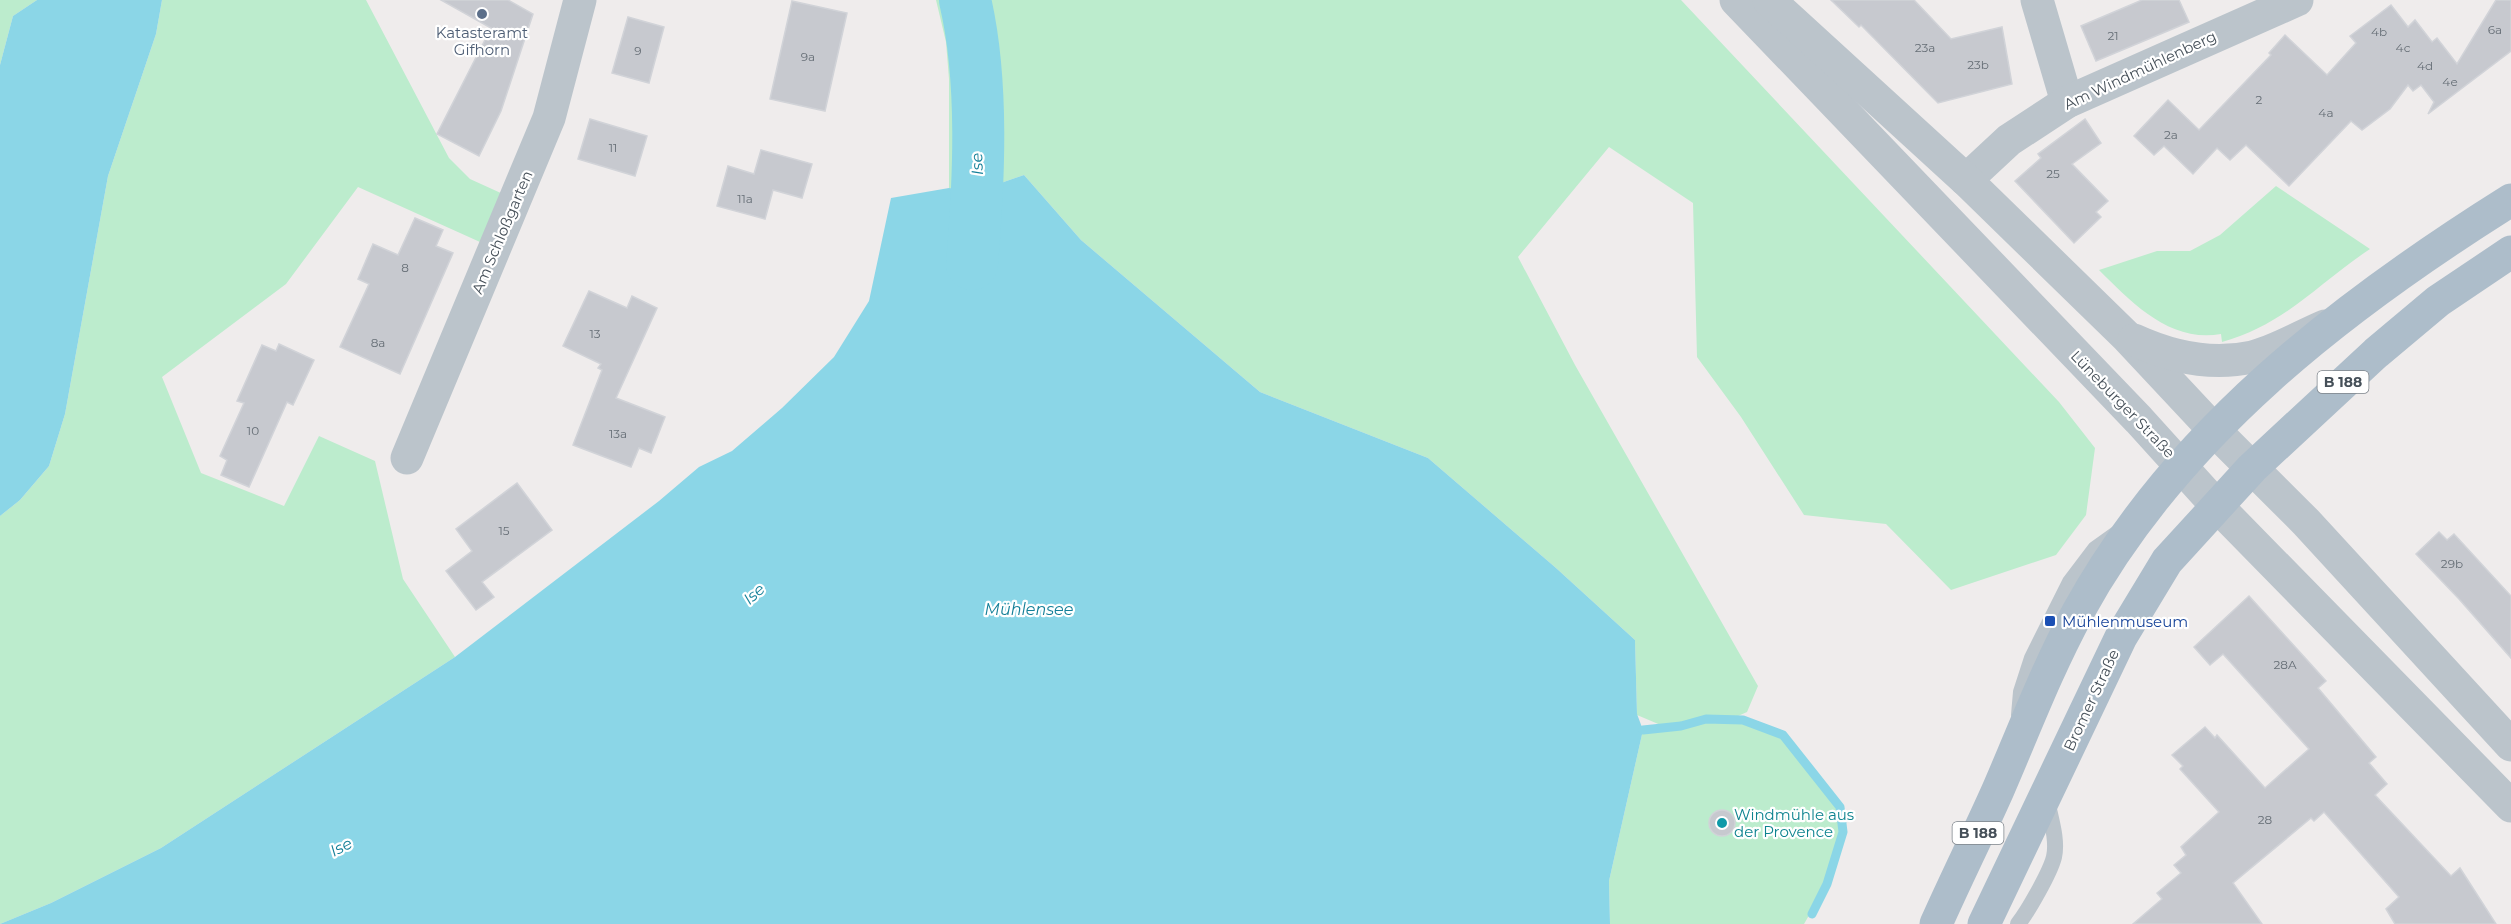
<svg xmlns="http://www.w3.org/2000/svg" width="2511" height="924" viewBox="0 0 2511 924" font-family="Montserrat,sans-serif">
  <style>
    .green { fill: #bceccd }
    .water { fill: #8bd6e7 }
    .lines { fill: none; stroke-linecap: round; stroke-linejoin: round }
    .stream { stroke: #8bd6e7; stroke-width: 9 }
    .river { stroke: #8bd6e7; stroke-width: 52 }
    .building { fill: #c7c9cf; stroke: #d1d3d8; stroke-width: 1.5 }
    .service { stroke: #bbc4cb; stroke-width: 16 }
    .minor { stroke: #bbc4cb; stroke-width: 33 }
    .tertiary { stroke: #bbc4cb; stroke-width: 33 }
    .primary { stroke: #adbdca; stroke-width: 33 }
    .service-dot { fill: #5c6f8a; stroke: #fff; stroke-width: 2 }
    .transit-dot { fill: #1a4fb4; stroke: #fff; stroke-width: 2 }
    .culture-dot { fill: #0f9aa8; stroke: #fff; stroke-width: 2 }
    .labels { text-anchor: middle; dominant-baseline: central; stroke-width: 4.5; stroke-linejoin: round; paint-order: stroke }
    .number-label { font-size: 12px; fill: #666e76 }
    .shield { fill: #fff; stroke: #7e848b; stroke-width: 1.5 }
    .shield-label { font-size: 14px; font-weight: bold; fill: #465059 }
    .service-label { font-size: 15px; fill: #4e5e75; stroke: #fff }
    .street-label { font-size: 15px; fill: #465059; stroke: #fff }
    .transit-label { font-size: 15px; fill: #164399; stroke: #fff; text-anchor: start }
    .culture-label { font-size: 15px; fill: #0d838f; stroke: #fff; text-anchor: start }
    .water-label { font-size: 16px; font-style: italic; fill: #137f98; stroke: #fff }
  </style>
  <rect width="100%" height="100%" fill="#efecec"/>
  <g class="green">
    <polygon points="0,0 37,0 13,16 0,65"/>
    <polygon points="162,0 366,0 449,158 470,179 503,194 480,242 358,187 286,284 162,377 201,473 284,506 319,436 375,461 403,579 455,657 161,848 51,903 0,924 0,516 20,500 49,466 65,414 108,176 156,34"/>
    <polygon points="936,0 1681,0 2059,402 2095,448 2086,515 2056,555 1951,590 1886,524 1804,515 1741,417 1697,357 1693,203 1609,147 1518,257 1575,365 1758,686 1747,712 1729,720 1743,720 1783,735 1840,807 1843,832 1836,857 1827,884 1804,924 1610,924 1609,881 1643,730 1663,726 1637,715 1635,640 1556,568 1428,458 1260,392 1081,240 1024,175 978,191 949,188 949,79 946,42"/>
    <path d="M2276,186L2370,249C2317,284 2286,324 2222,342L2221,334C2170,343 2132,303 2099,270L2157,251H2190L2220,235Z"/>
  </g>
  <g class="water">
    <polygon points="37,0 162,0 156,34 108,176 65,414 49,466 20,500 0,516 0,65 13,16"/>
    <polygon points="1024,175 1081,240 1260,392 1428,458 1556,568 1635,640 1637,714 1643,730 1609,881 1610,924 0,924 51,903 161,848 455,657 659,501 699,467 732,451 782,408 834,357 869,301 891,198 949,188 978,191"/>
  </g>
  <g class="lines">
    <polyline class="stream" points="1643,730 1681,726 1706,719 1743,720 1783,735 1840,807 1843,832 1827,884 1812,914"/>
    <path class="river" d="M965,0C984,81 979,181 972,264"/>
  </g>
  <g class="building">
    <polygon points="441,0 508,0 533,14 501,111 479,156 437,134 491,28"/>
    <polygon points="1831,0 1914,0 1951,39 2002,27 2012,84 1938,103 1861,25 1859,27"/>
    <polygon points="2142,0 2179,0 2189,22 2096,61 2081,26"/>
    <polygon points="2496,0 2511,0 2511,51 2428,114 2434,102 2421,85 2413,91 2408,85 2390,109 2362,130 2351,121 2289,186 2246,145 2230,160 2217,148 2193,174 2164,146 2154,155 2134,136 2168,100 2199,130 2271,55 2269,53 2285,35 2327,75 2356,43 2350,36 2391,5 2408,27 2415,20 2432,42 2437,38 2457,64"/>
    <polygon points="792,1 847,13 825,111 770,99"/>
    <polygon points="628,17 664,27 649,83 612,73"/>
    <polygon points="590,119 647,136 635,176 578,159"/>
    <polygon points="2085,119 2101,143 2072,164 2108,201 2096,212 2101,217 2074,243 2015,181 2041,158 2038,154"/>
    <polygon points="761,150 812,164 802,198 773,190 765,219 717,206 728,166 754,174"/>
    <polygon points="415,218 443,230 436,246 453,253 400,374 340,347 369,284 358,279 373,244 398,255"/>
    <polygon points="589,291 627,308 632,296 657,308 616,398 665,417 651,453 639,448 631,467 573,445 602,370 598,368 601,364 563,346"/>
    <polygon points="279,344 314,360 293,405 287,402 249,487 221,475 227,460 220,456 244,403 237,401 262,345 276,351"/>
    <polygon points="517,483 552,530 482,582 494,597 476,610 446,571 472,551 456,529"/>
    <polygon points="2439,532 2447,540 2454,534 2511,596 2511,658 2459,599 2416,554"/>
    <polygon points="2249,596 2326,681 2318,688 2376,757 2369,763 2387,784 2375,795 2451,876 2460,868 2496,924 2395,924 2386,909 2399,897 2324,812 2314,821 2311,818 2233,883 2262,924 2133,924 2162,899 2157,893 2181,873 2174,865 2186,855 2181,847 2219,812 2180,769 2183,766 2172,755 2205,727 2215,738 2217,735 2265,788 2309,749 2223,654 2210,665 2194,647"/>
    <circle cx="1722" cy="823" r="13"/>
  </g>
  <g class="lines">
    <g class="service">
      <polyline points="2019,715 2021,692 2032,658 2070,582 2095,549 2116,534"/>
      <path d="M2018,924C2028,911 2050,873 2054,857C2058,839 2050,817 2047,800"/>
    </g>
    <g class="minor">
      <polyline points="2037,0 2067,102"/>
      <polyline points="1966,180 2009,140 2067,102 2297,0"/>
      <polyline points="407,458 549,118 580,0"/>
    </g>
    <g class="tertiary">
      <polyline points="1736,0 2139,420 2216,505 2511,806"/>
      <polyline points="1769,0 1966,180 2127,337 2214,430 2306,522 2511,745"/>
      <path d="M2134,340C2171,357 2211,366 2252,357C2275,352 2303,335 2325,326"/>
    </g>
    <g class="primary">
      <path d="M1936,924C1956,879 1978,835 1998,790C2024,730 2047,669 2078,612C2176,433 2342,306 2511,200"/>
      <polyline points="1984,924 2121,637 2167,561 2252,468 2376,353 2438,301 2511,252"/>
    </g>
  </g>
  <circle class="service-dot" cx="482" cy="14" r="6"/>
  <rect class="transit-dot" x="2044" y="615" width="12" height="12" rx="3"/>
  <circle class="culture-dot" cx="1722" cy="823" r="6"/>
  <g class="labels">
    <g class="number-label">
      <text x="2495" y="29">6a</text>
      <text x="2379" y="31">4b</text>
      <text x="2113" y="35">21</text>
      <text x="1925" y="47">23a</text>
      <text x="2403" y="47">4c</text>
      <text x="638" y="50">9</text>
      <text x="808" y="56">9a</text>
      <text x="1978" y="64">23b</text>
      <text x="2425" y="65">4d</text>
      <text x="2450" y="81">4e</text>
      <text x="2259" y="99">2</text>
      <text x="2326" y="112">4a</text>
      <text x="2171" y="134">2a</text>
      <text x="613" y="147">11</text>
      <text x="2053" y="173">25</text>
      <text x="745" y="198">11a</text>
      <text x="405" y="267">8</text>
      <text x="595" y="333">13</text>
      <text x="378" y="342">8a</text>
      <text x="253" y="430">10</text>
      <text x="618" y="433">13a</text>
      <text x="504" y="530">15</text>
      <text x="2452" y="563">29b</text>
      <text x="2285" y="664">28A</text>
      <text x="2265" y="819">28</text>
    </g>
    <g class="shield">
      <rect x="2317.5" y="371" width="51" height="22" rx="4.5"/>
      <rect x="1952.5" y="822" width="51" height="22" rx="4.5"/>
    </g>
    <g class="shield-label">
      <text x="2343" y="382">B 188</text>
      <text x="1978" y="833">B 188</text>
    </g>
    <g class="service-label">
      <text x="482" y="32">Katasteramt<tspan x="482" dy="17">Gifhorn</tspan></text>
    </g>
    <g class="street-label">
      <text transform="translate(2140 70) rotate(-25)">Am Windmühlenberg</text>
      <text transform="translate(502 232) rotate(-67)">Am Schloßgarten</text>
      <text transform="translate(2123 404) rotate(46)">Lüneburger Straße</text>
      <text transform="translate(2091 700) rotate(-65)">Bromer Straße</text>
    </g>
    <g class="transit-label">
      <text x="2062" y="621">Mühlenmuseum</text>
    </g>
    <g class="culture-label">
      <text x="1734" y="814">Windmühle aus<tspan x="1734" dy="17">der Provence</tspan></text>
    </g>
    <g class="water-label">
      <text transform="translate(977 164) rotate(-92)">Ise</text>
      <text transform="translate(754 594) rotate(-42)">Ise</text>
      <text x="1029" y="609">Mühlensee</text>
      <text transform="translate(341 847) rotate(-28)">Ise</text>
    </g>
  </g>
</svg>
